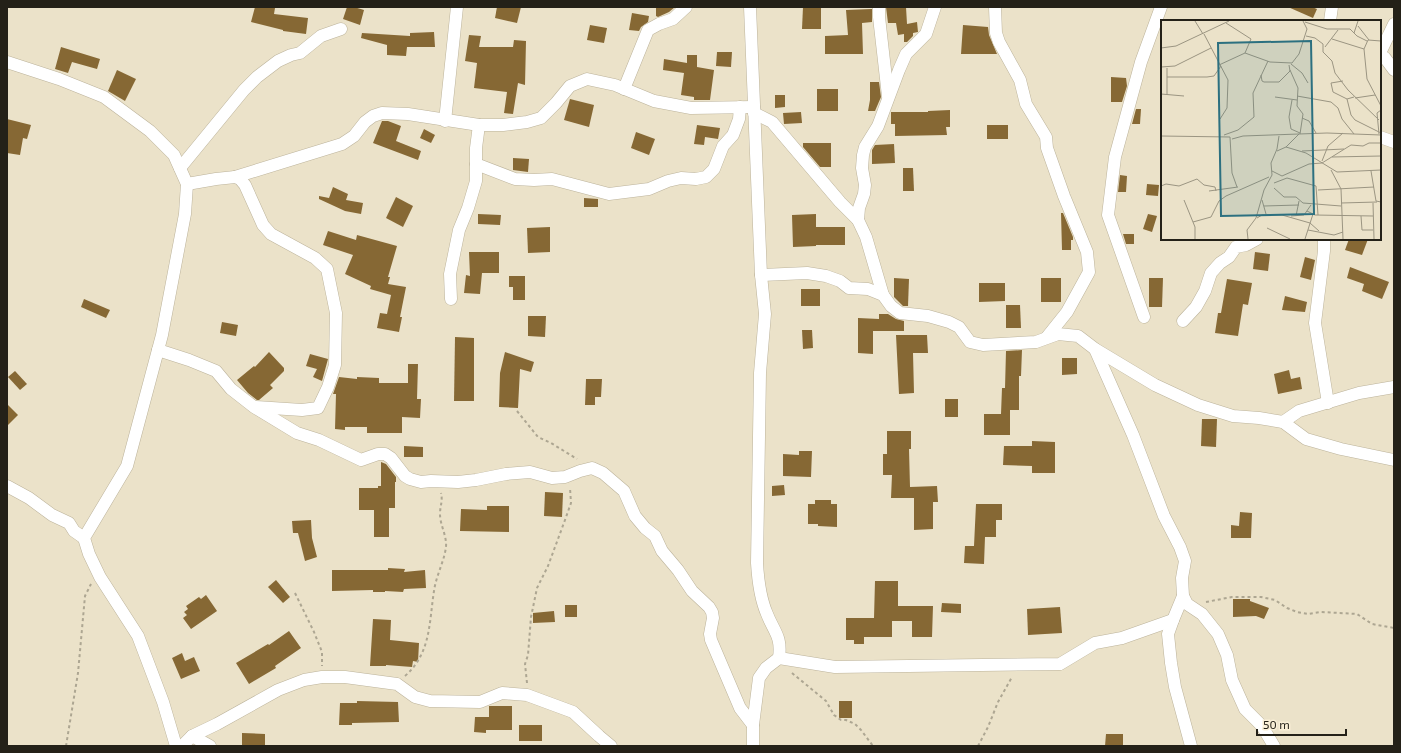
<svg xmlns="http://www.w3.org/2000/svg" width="1401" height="753" viewBox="0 0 1401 753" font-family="'Exo 2',sans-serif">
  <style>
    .building { fill: #866834 }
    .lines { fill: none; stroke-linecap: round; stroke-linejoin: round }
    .minor-casing { stroke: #bcb39b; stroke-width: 13 }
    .path { stroke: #ada692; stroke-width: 2; stroke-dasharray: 3 3; stroke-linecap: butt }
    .minor { stroke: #fff; stroke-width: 12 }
    .inset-road { fill: none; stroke: #9b9582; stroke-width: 1 }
    .view { fill: #2c7080; fill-opacity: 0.15; stroke: #2c7080; stroke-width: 2 }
    .inset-edge { fill: none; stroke: #242118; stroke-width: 2 }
  </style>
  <rect width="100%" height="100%" fill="#ebe2c9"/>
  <g class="building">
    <polygon points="255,7 275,8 274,14 308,18 306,34 283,31 283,30 251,22"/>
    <polygon points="347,7 354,7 364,10 360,25 343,19"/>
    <polygon points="497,7 521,7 517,23 495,18"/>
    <polygon points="656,7 675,7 669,12 658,17 656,16"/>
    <polygon points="803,7 821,7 821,29 802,29"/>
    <polygon points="886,7 906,7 907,24 917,22 918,32 913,33 913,36 907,42 904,42 904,34 898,35 896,23 888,23"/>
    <polygon points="1288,7 1312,7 1317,9 1313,18"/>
    <polygon points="872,9 872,22 862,23 863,54 825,54 825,36 848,35 846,10"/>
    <polygon points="632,13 649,16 648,22 641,27 639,31 629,30"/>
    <polygon points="590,25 607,28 604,43 587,40"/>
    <polygon points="963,25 988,27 989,35 997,54 961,54"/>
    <polygon points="434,32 435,47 407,47 406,56 387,55 387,45 361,38 362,33 410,36 410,33"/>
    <polygon points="469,35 481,36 479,47 513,47 514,40 526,41 525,85 518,83 513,114 504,113 507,92 474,88 477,63 465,61"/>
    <polygon points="61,47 100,59 97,69 72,62 68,73 55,69"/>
    <polygon points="717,52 732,52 731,67 716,66"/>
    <polygon points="687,55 697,55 697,67 714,70 710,100 694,100 694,97 681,95 684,73 663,70 664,59 687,63"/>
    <polygon points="117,70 136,79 125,101 108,91"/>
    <polygon points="1111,77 1126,78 1127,86 1122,102 1111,102"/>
    <polygon points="870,82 879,82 881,97 875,111 868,111 870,100"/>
    <rect x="817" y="89" width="21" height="22"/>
    <polygon points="775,95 785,95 785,107 775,108"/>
    <polygon points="570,99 594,105 589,127 564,120"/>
    <polygon points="1136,109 1141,109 1140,124 1132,124"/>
    <polygon points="950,110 950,127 946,127 947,135 895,136 895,124 891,124 891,112 928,112 928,111"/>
    <polygon points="801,112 802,123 784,124 783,113"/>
    <polygon points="7,119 31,125 27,139 23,138 20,155 7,153"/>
    <polygon points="382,121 388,121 401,126 396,141 421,151 418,160 373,143"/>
    <polygon points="697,125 720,128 718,139 705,137 704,145 694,144"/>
    <rect x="987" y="125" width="21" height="14"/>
    <polygon points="424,129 435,135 431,143 420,138"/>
    <polygon points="636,132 655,139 649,155 631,148"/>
    <polygon points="803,143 831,143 831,167 820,167 803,147"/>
    <polygon points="894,144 895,163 872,164 872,150 875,145"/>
    <polygon points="513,158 529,159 528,172 513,170"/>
    <polygon points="903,168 913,168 914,191 903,191"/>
    <polygon points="1120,175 1127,176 1126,192 1118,192"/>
    <polygon points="1147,184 1159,185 1158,196 1146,195"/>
    <polygon points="333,187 348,194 346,200 363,203 361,214 345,211 319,199 319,196 329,198"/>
    <polygon points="396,197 413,206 403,227 386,218"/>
    <polygon points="584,198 598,199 598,207 584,207"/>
    <polygon points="1061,213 1063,213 1073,237 1073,240 1071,240 1071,250 1062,250"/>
    <polygon points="478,214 501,215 500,225 478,224"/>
    <polygon points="816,214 816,227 845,227 845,245 816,245 816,246 793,247 792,215"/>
    <polygon points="1148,214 1157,216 1152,232 1143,229"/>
    <polygon points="550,227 550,252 528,253 527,228"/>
    <polygon points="328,231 356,240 357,235 397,246 388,277 390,277 388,284 406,287 400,317 402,317 399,332 377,328 380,313 387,314 391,295 370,289 371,286 345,274 353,255 323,245"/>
    <polygon points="1123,234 1134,234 1134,244 1126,244"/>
    <polygon points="1349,239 1368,239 1362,255 1345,250"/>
    <polygon points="469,252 499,252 499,273 482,273 480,294 464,293 466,275 470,276"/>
    <polygon points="1255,252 1270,254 1268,271 1253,269"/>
    <polygon points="1305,257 1315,260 1311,280 1300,277"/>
    <polygon points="1350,267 1389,282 1382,299 1362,291 1364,284 1347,278"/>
    <polygon points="509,276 525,276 525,300 513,300 513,287 509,287"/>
    <polygon points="894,278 909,279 908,306 903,306 894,297"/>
    <rect x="1041" y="278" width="20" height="24"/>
    <polygon points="1149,278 1163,278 1162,307 1149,307"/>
    <polygon points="1227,279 1252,283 1248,305 1243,304 1238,336 1215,333 1218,313 1221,313"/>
    <polygon points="979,283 1005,283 1005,301 979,302"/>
    <rect x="801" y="289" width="19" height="17"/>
    <polygon points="1285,296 1307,302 1305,312 1282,310"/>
    <polygon points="84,299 110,310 106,318 81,307"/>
    <polygon points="1006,305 1020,305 1021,328 1006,328"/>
    <polygon points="879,314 888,314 896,319 904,321 904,331 873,331 873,354 858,353 858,318 879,319"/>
    <polygon points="528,316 546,316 545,337 528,336"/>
    <polygon points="222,322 238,325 236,336 220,333"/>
    <polygon points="802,330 812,330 813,348 803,349"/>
    <polygon points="896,335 927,335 928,353 913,353 914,393 899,394"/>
    <polygon points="455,337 474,338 474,401 454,401"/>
    <polygon points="1022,350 1021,376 1019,376 1019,410 1010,410 1010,435 984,435 984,414 1001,414 1002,388 1005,388 1006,351"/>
    <polygon points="269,352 284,368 284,371 270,385 273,388 259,400 257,400 248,393 237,380 254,366 255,367"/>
    <polygon points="505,352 534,362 531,372 520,369 518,408 499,407 500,373"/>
    <polygon points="310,354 328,359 322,381 313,377 317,369 306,366"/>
    <polygon points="1062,358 1077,358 1077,374 1062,375"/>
    <polygon points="408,364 418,364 417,399 421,399 420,418 402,417 402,433 367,433 367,427 345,427 345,430 335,429 336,394 333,394 339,377 357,379 357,377 379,378 379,383 408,383"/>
    <polygon points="1289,370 1291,379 1300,377 1302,389 1278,394 1274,374"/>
    <polygon points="15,371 27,384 20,390 8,377"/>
    <polygon points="586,379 602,379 601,397 595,397 595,405 585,405"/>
    <rect x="945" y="399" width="13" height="18"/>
    <polygon points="7,404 18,415 7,426"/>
    <polygon points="1202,419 1217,419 1216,447 1201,446"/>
    <polygon points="887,431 911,431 911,449 909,449 910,487 937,486 938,502 933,502 933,529 914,530 914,498 891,498 892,475 883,475 883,454 887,454"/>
    <polygon points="1032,441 1055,442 1055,473 1032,473 1032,466 1003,465 1004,446 1032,446"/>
    <polygon points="404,446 423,447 423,457 404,457"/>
    <polygon points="799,451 812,451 811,477 783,476 783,454 799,455"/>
    <polygon points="381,462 386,464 396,477 396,482 395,482 395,508 389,508 389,537 374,537 374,510 359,510 359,488 378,488 378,486 381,486"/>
    <polygon points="784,485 785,495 772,496 772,486"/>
    <polygon points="545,492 563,493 562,517 544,516"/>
    <polygon points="815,500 831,500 831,504 837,504 837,527 818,526 818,524 808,524 808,504 815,504"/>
    <polygon points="976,504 1002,504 1002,520 996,520 996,537 985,537 984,564 964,563 965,546 974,546"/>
    <polygon points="487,506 509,506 509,532 460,531 461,509 487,510"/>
    <polygon points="1240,512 1252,513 1251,538 1231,538 1231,525 1239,526"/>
    <polygon points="311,520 312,538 317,557 305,561 298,533 293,533 292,521"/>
    <polygon points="388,568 405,569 404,572 425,570 426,588 404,589 403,592 385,591 385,592 373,592 373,590 332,591 332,570 388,570"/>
    <polygon points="276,580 290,597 283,603 268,587"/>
    <polygon points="875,581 898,581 898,606 933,606 932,637 912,637 912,621 892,621 892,637 864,637 864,644 854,644 854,640 846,640 846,618 874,618"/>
    <polygon points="206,595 217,611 191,629 183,618 187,615 184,612 188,609 186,606 199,597 201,599"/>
    <polygon points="1233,599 1250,599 1250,601 1269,608 1264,619 1256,616 1233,617"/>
    <polygon points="942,603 961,604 961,613 941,612"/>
    <rect x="565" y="605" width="12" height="12"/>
    <polygon points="1060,607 1062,633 1028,635 1027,609"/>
    <polygon points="554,611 555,622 533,623 533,613"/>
    <polygon points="373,619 391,620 390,640 419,643 418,662 413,661 412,667 386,665 386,666 370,666"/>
    <polygon points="289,631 301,648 275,666 276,668 249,684 236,663 268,644 269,645"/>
    <polygon points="182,653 185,661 194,657 200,671 181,679 172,658"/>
    <polygon points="357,701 398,702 399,722 352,723 352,725 339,725 340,703 357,703"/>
    <rect x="839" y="701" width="13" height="17"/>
    <polygon points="489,706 512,706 512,730 486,730 486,733 474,732 475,717 489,717"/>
    <rect x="519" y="725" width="23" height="16"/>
    <polygon points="242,733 265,734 265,746 242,746"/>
    <polygon points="1106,734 1123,734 1123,746 1105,746"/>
  </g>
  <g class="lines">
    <g class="minor-casing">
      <g id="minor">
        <path d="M750,7L761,275L765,314L760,373L757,563C758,580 760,598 767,614C774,632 782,636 779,658"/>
        <polyline points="879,7 879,17 888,96"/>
        <polyline points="995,7 996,33 999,42 1020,80 1026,104 1046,137 1047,148 1064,196 1087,252 1089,272 1067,312 1047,337"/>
        <polyline points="1330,21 1332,7"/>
        <polyline points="1380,53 1394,24"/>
        <polyline points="1380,55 1385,58 1394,70"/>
        <polyline points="7,62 59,79 104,97 150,131 174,155 187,184 185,214 162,335 127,466 84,538 89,554 100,577 138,636 163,702 176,746"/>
        <polyline points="624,89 648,30 659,24 673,19 686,7"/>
        <polyline points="754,113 772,122 840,202 858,220 866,237 883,295"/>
        <polyline points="445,121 457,7"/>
        <polyline points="1380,137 1394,142"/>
        <polyline points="476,164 515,179 534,180 552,179 609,194 649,189 668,181 681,178 696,179 706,177 714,169 723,146 733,135 739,119 740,107"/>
        <polyline points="180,168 244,90 257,77 278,61 291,55 300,53 321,36 341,29"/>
        <polyline points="235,177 342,144 354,136 365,122 373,116 382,113 408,114 479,125 503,125 527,122 541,118 556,103 570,86 587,79 615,85 654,101 691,108 754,107"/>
        <polyline points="187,184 216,179 235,177 240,179 245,185 263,225 271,234 315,258 327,269 336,313 335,365 328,387 318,408 302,410 256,407"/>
        <polyline points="858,220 859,208 864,194 865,185 862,168 863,155 865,147 878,126 899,70 906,54 926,34 935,7"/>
        <polyline points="1324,239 1324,251 1315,323 1328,403"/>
        <polyline points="761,275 807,273 826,276 840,281 849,288 868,289 883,295 891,306 900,313 928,316 949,322 959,327 970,342 983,345 1036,342 1058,334 1078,336 1095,349 1155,385 1198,405 1233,416 1259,418 1283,422 1306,439 1341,449 1394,460"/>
        <polyline points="451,299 450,274 459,230 468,208 476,181 476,148 479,125"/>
        <polyline points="1144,317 1108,215 1115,157 1141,62 1161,7"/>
        <polyline points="1183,321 1196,307 1205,291 1211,273 1220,263 1229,257 1236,247 1246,245 1257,239"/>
        <polyline points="1095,349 1133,435 1164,516 1180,547 1185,561 1182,578 1183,596 1187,604 1202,614 1218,634 1227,655 1232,680 1245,709 1262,726 1274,746"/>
        <polyline points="158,350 189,360 216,371 231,389 254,407 297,433 319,440 361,460 378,454 385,454 391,458 405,476 410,479 421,482 431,481 458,482 476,480 506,474 530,472 552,478 565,477 580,471 592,468 603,473 624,491 635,516 645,528 655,536 662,551 678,570 692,591 709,607 712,612 713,618 710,634 711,640 740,708 753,725"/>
        <polyline points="1283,422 1299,411 1359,393 1394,387"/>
        <polyline points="7,486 29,498 52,515 69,523 74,531 84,538"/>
        <polyline points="1183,596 1173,620 1168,634 1171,663 1175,687 1191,746"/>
        <polyline points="192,736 210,746"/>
        <polyline points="182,746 192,736 217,724 278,690 304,680 322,677 345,677 397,684 415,697 430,701 480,702 502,693 527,695 573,712 599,736 611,746"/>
        <polyline points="753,746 753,725 759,678 766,668 779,658 835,667 1060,664 1095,643 1122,638 1173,620"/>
      </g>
    </g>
    <g class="path">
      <polyline points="517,411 538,437 551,443 577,459"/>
      <polyline points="295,593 314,632 322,652 322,666"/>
      <polyline points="1206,602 1232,597 1261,597 1275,600 1287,608 1297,612 1308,614 1321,612 1357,614 1372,624 1394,628"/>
      <polyline points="792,673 826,701 834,715 841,720 846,720 855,724 861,730 873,746"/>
      <path d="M405,676C431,653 429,623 434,591C436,576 444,562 446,547C447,536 440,525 440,514C440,506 443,501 441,493"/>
      <polyline points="527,683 525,664 528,655 531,617 537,588 548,566 565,520 571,503 570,488"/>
      <polyline points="66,746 78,673 85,596 91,584"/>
      <polyline points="978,746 988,727 998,702 1012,677"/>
    </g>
    <use href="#minor" class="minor"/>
  </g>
  <g transform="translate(1161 20)">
    <rect width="220" height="220" fill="#ebe2c9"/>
    <path class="inset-road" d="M34,1L42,14M144,2L166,9H189L196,16L206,21M65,3L90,19L84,33M197,6L208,20M193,13L197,1M43,14L67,60L66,88L59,99M145,16L154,18L162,24V32L171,41L174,53L187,70L218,100M171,19L203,29L206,59L220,86M164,27L177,10M0,28L15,26L68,1M203,29L207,20L220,21M130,44L141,53L147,63M58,45L84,33L109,42L131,43L138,34L146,9L142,1M0,47L14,46L50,28M6,48V75M129,50L137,68L136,86L142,94L139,114M100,55L101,61L103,62H118L129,51L128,45M6,57H46L53,56L60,46M182,61L170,63L172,72L186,79L193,77M0,74L23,76M136,76L170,82L177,88L181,99L193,114M114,77L136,80M194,78L214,75M186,79L190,95L194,100L220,113M131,80L128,97L130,109L139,113M141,98L148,101L155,113M218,114L216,93L220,90M63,115L77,110L93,97L92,73L107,41M0,116L69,117L71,153L76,167M71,119L82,116L166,113L220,115M125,127L145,133L176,152L220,150M116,131L125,127L138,114M141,131L183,129M171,137L220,136M161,141L167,126L182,113M170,150L180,169L182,219M111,151L121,156L148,144L161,143L190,125L202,126L208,123H220M210,151L215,181L220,182M113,163L126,158L155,166L157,195M0,166L5,164L18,166L36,159L43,165L54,167L55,171M113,168L123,177H135L142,183L180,186M157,170L213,167M48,171L77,167M23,180L34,207V219M101,180L105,194M180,183L216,182M212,183L213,219M103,186L138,185M146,191L154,195L212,196M130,196L143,195L150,185M135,196L138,181M200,196L201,210H212M96,198L101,195H121L149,203L158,211M32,202L50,197L58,181L65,176L108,157M106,208L129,219M147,210L173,215L182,212M87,219L86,210L95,198L103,170L111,155L110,143L116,129L118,116M144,219L152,194"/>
    <path class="view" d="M150,21L153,194L60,196L57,23Z"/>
    <rect width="220" height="220" class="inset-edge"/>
  </g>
  <rect width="1401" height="753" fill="none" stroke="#242118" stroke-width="16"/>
  <path d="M1257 729v6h89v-6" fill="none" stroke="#242118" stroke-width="2"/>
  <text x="1263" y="729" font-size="12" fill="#242118" stroke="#f9efd6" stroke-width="3" paint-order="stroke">50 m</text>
</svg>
